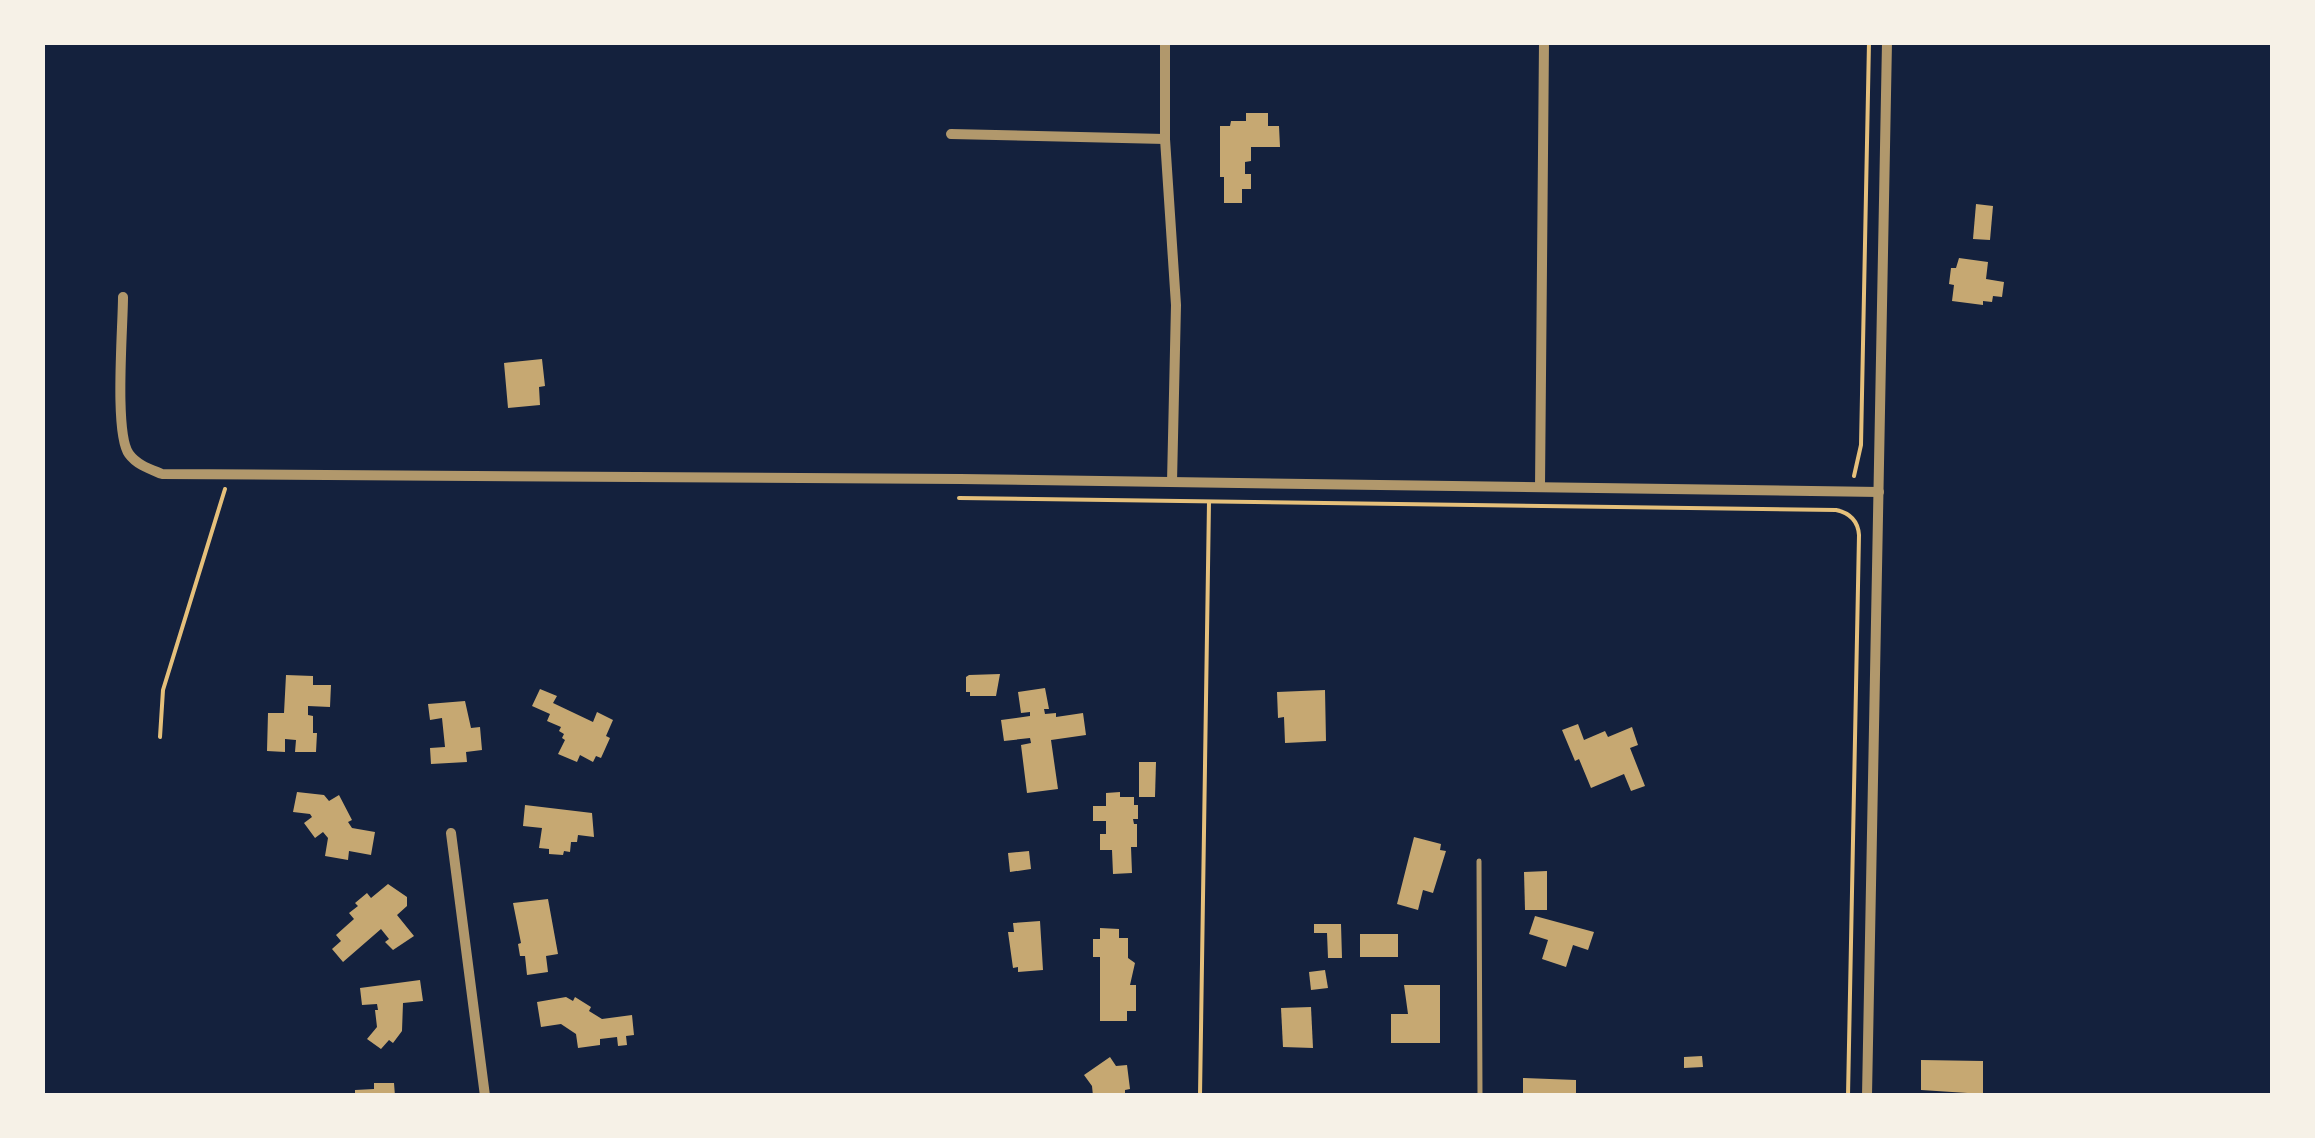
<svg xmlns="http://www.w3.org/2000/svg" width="2315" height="1138" viewBox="0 0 2315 1138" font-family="Jost,sans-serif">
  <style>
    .building { fill: #c6a872 }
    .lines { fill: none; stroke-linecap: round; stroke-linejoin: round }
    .path { stroke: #e5c07b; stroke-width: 4 }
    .service { stroke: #b1986c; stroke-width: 5 }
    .minor { stroke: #b1986c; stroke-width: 10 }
  </style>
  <rect width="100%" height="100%" fill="#14213d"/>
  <g class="building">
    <polygon points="1246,113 1268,113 1268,126 1279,126 1280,147 1251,147 1251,161 1245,162 1245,174 1251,174 1251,189 1242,189 1242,203 1224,203 1224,177 1220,177 1220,126 1230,126 1231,121 1246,121"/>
    <polygon points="1976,204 1993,206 1990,240 1973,239"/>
    <polygon points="1959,258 1988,262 1986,279 2004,282 2002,297 1993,296 1992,302 1983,301 1983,305 1952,301 1954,285 1949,284 1951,268 1956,268"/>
    <polygon points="542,359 545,386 539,387 540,405 508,408 504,363"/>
    <polygon points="1000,674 996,696 970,696 970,692 966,692 966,677 969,675"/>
    <polygon points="286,675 313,676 313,685 331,685 330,707 308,706 308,715 313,716 313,733 317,733 316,752 295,752 296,740 285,739 285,752 267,751 268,713 284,713"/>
    <polygon points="1045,688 1049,709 1044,709 1045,714 1056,713 1056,717 1083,713 1086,735 1051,740 1058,789 1027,793 1021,745 1031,743 1030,738 1004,741 1001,720 1030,716 1030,712 1021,713 1018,692"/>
    <polygon points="540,689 557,696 553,703 593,722 597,712 613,720 606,736 610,738 601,758 596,756 593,762 580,755 577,762 558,754 565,740 562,738 564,734 559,731 561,727 547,721 550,714 532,706"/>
    <polygon points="1325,690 1326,741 1285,743 1284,717 1278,718 1277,692"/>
    <polygon points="465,701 471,728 480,727 482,750 466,752 467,762 431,764 430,748 445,747 442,718 430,720 428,704"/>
    <polygon points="1578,724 1584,740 1605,731 1608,737 1632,727 1638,745 1630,748 1645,786 1631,791 1624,774 1591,788 1579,759 1575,761 1562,730"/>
    <polygon points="1139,762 1156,762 1155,797 1139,797"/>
    <polygon points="297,792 324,795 329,801 339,795 352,820 348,822 352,828 375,832 371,855 349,851 348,860 325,856 328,838 323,832 315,838 304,823 312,817 310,814 293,812"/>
    <polygon points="1120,792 1120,797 1134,797 1134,805 1138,805 1138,819 1133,819 1134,824 1137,824 1137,847 1131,847 1132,873 1113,874 1112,850 1100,850 1100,834 1106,834 1106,821 1093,821 1093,806 1106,806 1106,793"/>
    <polygon points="525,805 592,813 594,837 578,835 577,842 571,842 570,852 564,851 563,855 549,854 549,849 539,848 542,828 523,826"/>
    <polygon points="1414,837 1441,844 1440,850 1446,851 1433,893 1423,890 1418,910 1397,904"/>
    <polygon points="1029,851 1031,869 1010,872 1008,853"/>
    <polygon points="1547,871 1547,910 1525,910 1524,872"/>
    <polygon points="388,884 407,897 407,906 397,915 414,936 393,950 385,942 389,939 381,929 343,962 332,949 341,941 336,935 354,919 349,913 358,906 355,903 367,893 371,898"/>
    <polygon points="548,899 558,954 546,956 548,972 527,975 525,956 520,956 518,944 521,943 513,903"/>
    <polygon points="1535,916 1594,932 1588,950 1573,945 1566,967 1542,959 1548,940 1529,934"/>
    <polygon points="1040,921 1043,970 1018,972 1018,967 1013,968 1008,932 1014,932 1013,923"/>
    <polygon points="1314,924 1341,924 1342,958 1328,958 1327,933 1314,933"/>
    <polygon points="1100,928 1119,929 1119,938 1128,938 1128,958 1135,963 1130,985 1136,985 1136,1011 1127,1011 1127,1021 1100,1021 1100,957 1093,957 1093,939 1100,939"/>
    <rect x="1360" y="934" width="38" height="23"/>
    <polygon points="1325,970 1328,988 1311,990 1309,972"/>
    <polygon points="420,980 423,1001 403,1003 402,1031 393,1043 389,1040 381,1049 367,1039 377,1027 375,1010 378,1010 377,1004 362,1005 360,988"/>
    <polygon points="1404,985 1440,985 1440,1043 1391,1043 1391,1014 1408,1014"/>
    <polygon points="566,997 573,1001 575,997 591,1007 589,1011 602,1019 632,1015 634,1035 626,1036 627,1045 618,1046 617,1037 600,1039 600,1045 578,1048 576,1034 561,1024 541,1027 537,1002"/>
    <polygon points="1311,1007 1313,1048 1283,1047 1281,1008"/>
    <polygon points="1702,1056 1703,1067 1684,1068 1684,1057"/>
    <polygon points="1110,1057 1116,1066 1127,1065 1130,1089 1125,1090 1125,1096 1093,1096 1092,1086 1084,1075"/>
    <polygon points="1921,1060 1983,1061 1983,1094 1921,1090"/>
    <polygon points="1523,1078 1576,1080 1576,1096 1523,1096"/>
    <polygon points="374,1083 394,1083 395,1096 355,1096 355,1090 374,1089"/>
  </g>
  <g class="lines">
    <g class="path">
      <polyline points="1854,476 1861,445 1869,42"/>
      <path d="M959,498L1836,510C1850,513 1858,521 1859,535L1848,1096"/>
      <polyline points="160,737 163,690 225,489"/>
      <polyline points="1200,1096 1209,502"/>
    </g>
    <polyline class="service" points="1479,861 1480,1096"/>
    <g class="minor">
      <polyline points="1165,42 1165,139 1176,305 1172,482"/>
      <polyline points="951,134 1165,139"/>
      <path d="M123,297C123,327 114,434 129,454C137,465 150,469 162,474L960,479L1879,492"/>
      <polyline points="1540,487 1544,42"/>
      <polyline points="451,833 485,1096"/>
      <polyline points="1867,1096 1887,42"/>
    </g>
  </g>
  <rect width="2315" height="1138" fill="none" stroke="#f6f1e7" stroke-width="90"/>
</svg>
